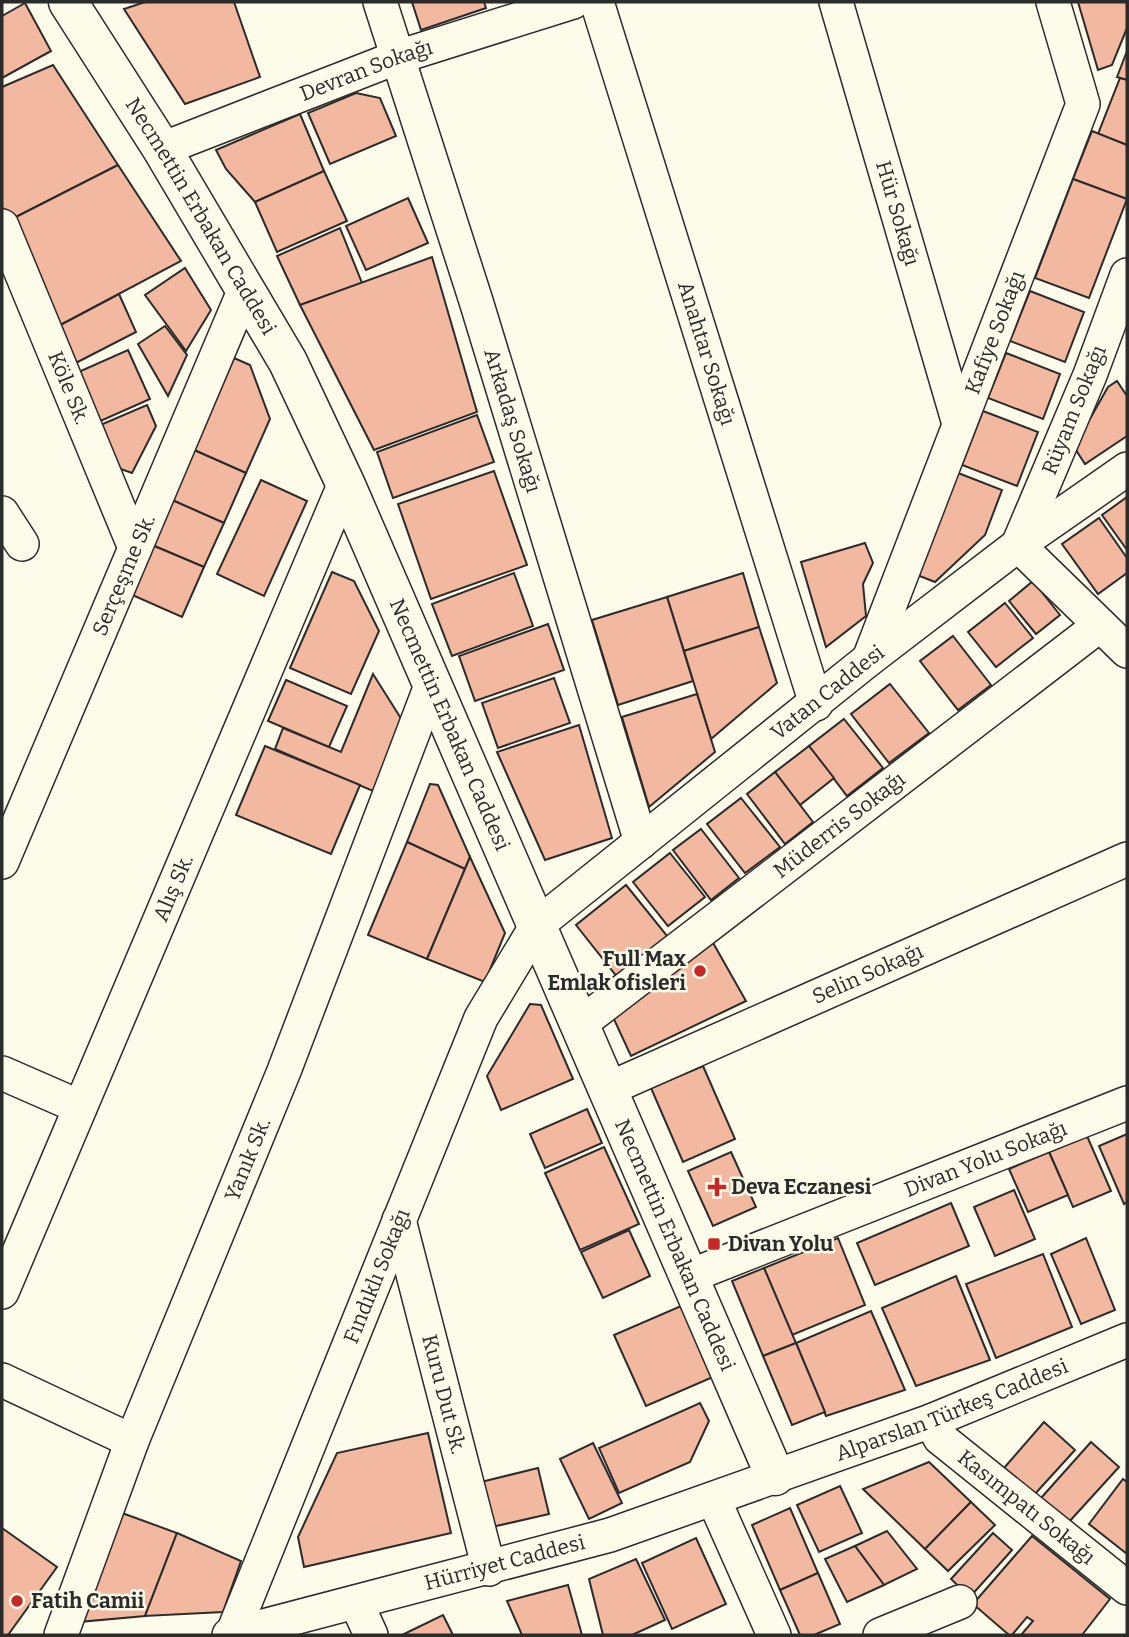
<svg xmlns="http://www.w3.org/2000/svg" width="1129" height="1637" viewBox="0 0 1129 1637" font-family="Bitter,serif">
  <style>
    .building { fill: #f2b8a0; stroke: #2b2b2b; stroke-width: 2 }
    .lines { fill: none; stroke-linecap: round; stroke-linejoin: round }
    .minor-casing { stroke: #2b2b2b; stroke-width: 36 }
    .major-casing { stroke: #2b2b2b; stroke-width: 41 }
    .minor { stroke: #fdfbea; stroke-width: 33 }
    .major { stroke: #fdfbea; stroke-width: 38 }
    .poi-dot { fill: #c62828; stroke: #fdfbea; stroke-width: 2.5 }
    .labels { text-anchor: middle; dominant-baseline: central; stroke-width: 5; stroke-linejoin: round; paint-order: stroke }
    .street-label { font-size: 21px; fill: #2b2b2b; stroke: #fdfbea }
    .poi-label { font-size: 21px; font-weight: bold; fill: #2b2b2b; stroke: #fdfbea; text-anchor: start }
  </style>
  <rect width="100%" height="100%" fill="#fdfbea"/>
  <g class="building">
    <polygon points="145,2 234,2 260,77 185,104 124,9"/>
    <polygon points="412,2 484,2 486,8 421,30"/>
    <polygon points="1078,2 1127,2 1127,28 1112,65 1098,70"/>
    <polygon points="25,3 51,51 2,78 2,16"/>
    <polygon points="1127,51 1127,80 1117,77"/>
    <polygon points="53,65 118,165 8,221 2,206 2,87"/>
    <polygon points="1120,78 1127,80 1127,145 1098,134"/>
    <polygon points="356,93 380,98 396,136 330,164 308,113"/>
    <polygon points="300,114 324,171 255,202 226,169 216,150"/>
    <polygon points="1092,131 1127,145 1127,199 1073,179"/>
    <polygon points="118,165 181,261 51,330 8,221"/>
    <polygon points="324,171 347,221 277,252 255,202"/>
    <polygon points="1073,179 1127,199 1089,298 1035,278"/>
    <polygon points="408,198 428,243 366,270 346,226"/>
    <polygon points="340,228 362,283 300,305 277,256"/>
    <polygon points="432,257 477,412 374,450 300,305"/>
    <polygon points="185,268 211,310 186,351 145,295"/>
    <polygon points="1030,291 1084,312 1065,362 1010,341"/>
    <polygon points="119,294 136,332 66,368 51,330"/>
    <polygon points="165,326 187,355 168,396 138,344"/>
    <polygon points="128,350 150,399 96,423 74,374"/>
    <polygon points="1006,353 1060,374 1043,419 988,398"/>
    <polygon points="234,358 250,365 270,419 246,473 194,450"/>
    <polygon points="1117,381 1127,396 1127,436 1085,464 1074,447 1108,387"/>
    <polygon points="147,405 156,426 132,473 115,467 98,426"/>
    <polygon points="983,411 1038,432 1017,486 962,465"/>
    <polygon points="477,415 494,462 393,498 377,452"/>
    <polygon points="194,450 246,473 224,523 172,500"/>
    <polygon points="494,471 527,565 431,599 398,504"/>
    <polygon points="958,473 1002,490 985,535 935,582 917,575"/>
    <polygon points="261,480 307,501 264,596 217,574"/>
    <polygon points="1127,497 1127,550 1102,515"/>
    <polygon points="172,500 224,523 204,567 152,545"/>
    <polygon points="1099,518 1127,558 1127,573 1098,594 1062,544"/>
    <polygon points="865,543 873,563 863,584 866,616 826,647 801,562"/>
    <polygon points="152,545 204,567 182,617 130,594"/>
    <polygon points="332,572 354,581 379,631 351,694 290,668"/>
    <polygon points="514,573 533,626 452,656 432,604"/>
    <polygon points="743,573 759,627 684,651 667,597"/>
    <polygon points="1033,581 1060,615 1036,634 1009,601"/>
    <polygon points="667,597 693,681 618,705 592,620"/>
    <polygon points="1005,603 1033,638 996,667 968,632"/>
    <polygon points="548,624 564,670 475,701 459,656"/>
    <polygon points="759,627 777,683 711,739 684,651"/>
    <polygon points="953,636 991,685 958,710 920,661"/>
    <polygon points="373,674 402,720 373,791 275,749 283,728 341,752"/>
    <polygon points="554,678 570,723 498,748 482,703"/>
    <polygon points="286,680 347,706 329,747 268,721"/>
    <polygon points="890,684 929,733 889,763 851,714"/>
    <polygon points="697,694 715,752 649,807 622,717"/>
    <polygon points="844,719 883,768 847,796 809,746"/>
    <polygon points="579,725 612,838 545,860 497,752"/>
    <polygon points="265,746 360,785 331,854 236,815"/>
    <polygon points="809,746 834,778 800,805 775,772"/>
    <polygon points="775,772 813,822 785,844 747,794"/>
    <polygon points="430,784 438,785 470,857 465,869 407,842"/>
    <polygon points="741,798 780,847 745,873 707,824"/>
    <polygon points="701,829 739,878 711,900 673,850"/>
    <polygon points="407,842 465,869 427,959 368,935"/>
    <polygon points="670,853 705,897 668,926 633,882"/>
    <polygon points="470,857 505,933 485,982 427,959"/>
    <polygon points="626,885 668,937 618,978 576,925"/>
    <polygon points="712,941 746,1001 631,1056 612,1015"/>
    <polygon points="530,1004 541,1005 573,1079 501,1110 487,1076"/>
    <polygon points="703,1066 735,1139 683,1162 651,1088"/>
    <polygon points="587,1109 602,1143 545,1168 530,1134"/>
    <polygon points="1127,1134 1127,1202 1124,1204 1099,1146"/>
    <polygon points="1087,1136 1111,1191 1073,1207 1049,1152"/>
    <polygon points="604,1147 639,1224 580,1250 545,1173"/>
    <polygon points="731,1152 756,1207 713,1226 688,1171"/>
    <polygon points="1049,1152 1068,1195 1028,1212 1009,1169"/>
    <polygon points="1014,1190 1035,1239 995,1256 974,1207"/>
    <polygon points="951,1203 969,1246 875,1285 857,1243"/>
    <polygon points="629,1230 650,1276 603,1298 581,1252"/>
    <polygon points="838,1238 865,1305 792,1335 764,1268"/>
    <polygon points="1086,1238 1115,1310 1081,1324 1051,1254"/>
    <polygon points="1043,1254 1072,1327 996,1358 966,1284"/>
    <polygon points="764,1268 796,1343 763,1356 732,1281"/>
    <polygon points="956,1276 990,1360 916,1386 882,1308"/>
    <polygon points="681,1306 713,1377 646,1406 614,1335"/>
    <polygon points="871,1311 905,1390 826,1416 796,1343"/>
    <polygon points="796,1343 825,1412 792,1425 763,1356"/>
    <polygon points="700,1403 709,1421 690,1462 619,1493 599,1448"/>
    <polygon points="1044,1422 1075,1450 1034,1495 1004,1468"/>
    <polygon points="428,1433 451,1533 304,1567 298,1537 337,1453"/>
    <polygon points="1091,1442 1119,1467 1068,1523 1041,1498"/>
    <polygon points="593,1443 622,1503 589,1519 560,1459"/>
    <polygon points="929,1462 971,1502 925,1549 863,1489"/>
    <polygon points="538,1468 549,1514 492,1527 481,1482"/>
    <polygon points="1123,1479 1127,1482 1127,1554 1089,1524"/>
    <polygon points="840,1486 862,1533 819,1552 797,1505"/>
    <polygon points="971,1502 995,1525 948,1571 925,1549"/>
    <polygon points="790,1508 818,1573 780,1590 752,1525"/>
    <polygon points="122,1513 177,1533 145,1616 78,1622"/>
    <polygon points="2,1528 57,1567 8,1635 2,1635"/>
    <polygon points="887,1531 917,1569 884,1585 855,1546"/>
    <polygon points="177,1533 241,1561 223,1612 145,1616"/>
    <polygon points="993,1533 1012,1550 970,1597 951,1579"/>
    <polygon points="1032,1536 1110,1599 1082,1635 1021,1635 1033,1621 1027,1617 1012,1635 1009,1635 973,1604"/>
    <polygon points="696,1538 726,1604 672,1629 642,1563"/>
    <polygon points="855,1546 884,1585 847,1602 825,1559"/>
    <polygon points="636,1559 665,1620 632,1635 603,1635 589,1579"/>
    <polygon points="818,1573 840,1624 814,1635 800,1635 780,1590"/>
    <polygon points="568,1585 582,1635 522,1635 507,1601"/>
    <polygon points="443,1615 453,1635 402,1635"/>
  </g>
  <g class="lines">
    <g class="minor-casing">
      <g id="minor">
        <path id="s1" d="M380,2L476,301L641,842"/>
        <path id="s2" d="M597,2L816,704"/>
        <path id="s3" d="M836,2L959,424"/>
        <path id="s4" d="M162,149L398,57L573,2"/>
        <path id="s5" d="M2,226L135,548"/>
        <polyline points="1127,275 1090,375 1018,545 1127,651"/>
        <polyline points="2,513 22,544"/>
        <path id="s6" d="M869,659L1083,104L1053,2"/>
        <path id="s7" d="M2,862L245,289"/>
        <path id="s8" d="M580,1024L1100,625"/>
        <polyline points="2,1073 80,1107"/>
        <path id="s9" d="M608,1089L1127,859"/>
        <path id="s10" d="M399,1220L489,1569"/>
        <path id="s11" d="M690,1276L1127,1103"/>
        <path id="s12" d="M2,1292L345,483"/>
        <polyline points="2,1380 132,1441"/>
        <path id="s13" d="M931,1421L940,1438L1127,1588"/>
        <polyline points="714,1500 774,1635"/>
        <polyline points="356,1602 371,1635"/>
        <path id="s14" d="M61,1635L132,1441L284,1071L432,683"/>
        <path id="s15" d="M229,1635L610,1535L931,1421L1127,1340"/>
        <path id="s16" d="M232,1635L481,1018L537,925L868,660L1018,545L1127,469"/>
        <polyline points="880,1635 960,1602"/>
      </g>
    </g>
    <g class="major-casing">
      <g id="major">
        <path id="s17" d="M68,2L162,149L288,362L345,483L775,1476"/>
      </g>
    </g>
    <use href="#minor" class="minor"/>
    <use href="#major" class="major"/>
  </g>
  <g class="poi-dot">
    <circle cx="700" cy="971" r="7"/>
    <path d="M713.5 1176.5h7v7h7v7h-7v7h-7v-7h-7v-7h7z"/>
    <rect x="707" y="1237" width="14" height="14" rx="3.5"/>
    <circle cx="17" cy="1601" r="7"/>
  </g>
  <g class="labels">
    <g class="street-label">
      <text stroke="none"><textPath href="#s4" startOffset="219">Devran Sokağı</textPath></text>
      <text stroke="none"><textPath href="#s3" startOffset="220">Hür Sokağı</textPath></text>
      <text stroke="none"><textPath href="#s17" startOffset="252">Necmettin Erbakan Caddesi</textPath></text>
      <text stroke="none"><textPath href="#s6" startOffset="350">Kafiye Sokağı</textPath></text>
      <text stroke="none"><textPath href="#s2" startOffset="368">Anahtar Sokağı</textPath></text>
      <text stroke="none"><textPath href="#s5" startOffset="175">Köle Sk.</textPath></text>
      <text transform="translate(1074 410) rotate(-68)">Rüyam Sokağı</text>
      <text stroke="none"><textPath href="#s1" startOffset="439">Arkadaş Sokağı</textPath></text>
      <text stroke="none"><textPath href="#s7" startOffset="312">Serçeşme Sk.</textPath></text>
      <text stroke="none"><textPath href="#s16" startOffset="1146">Vatan Caddesi</textPath></text>
      <text stroke="none"><textPath href="#s17" startOffset="819">Necmettin Erbakan Caddesi</textPath></text>
      <text stroke="none"><textPath href="#s8" startOffset="327">Müderris Sokağı</textPath></text>
      <text stroke="none"><textPath href="#s12" startOffset="439">Alış Sk.</textPath></text>
      <text stroke="none"><textPath href="#s9" startOffset="284">Selin Sokağı</textPath></text>
      <text stroke="none"><textPath href="#s14" startOffset="511">Yanık Sk.</textPath></text>
      <text stroke="none"><textPath href="#s11" startOffset="318">Divan Yolu Sokağı</textPath></text>
      <text stroke="none"><textPath href="#s17" startOffset="1386">Necmettin Erbakan Caddesi</textPath></text>
      <text stroke="none"><textPath href="#s16" startOffset="387">Fındıklı Sokağı</textPath></text>
      <text stroke="none"><textPath href="#s10" startOffset="180">Kuru Dut Sk.</textPath></text>
      <text stroke="none"><textPath href="#s15" startOffset="758">Alparslan Türkeş Caddesi</textPath></text>
      <text stroke="none"><textPath href="#s13" startOffset="130">Kasımpatı Sokağı</textPath></text>
      <text stroke="none"><textPath href="#s15" startOffset="285">Hürriyet Caddesi</textPath></text>
    </g>
    <g class="poi-label">
      <text x="686" y="959" text-anchor="end">Full Max<tspan x="686" dy="24">Emlak ofisleri</tspan></text>
      <text x="731" y="1187">Deva Eczanesi</text>
      <text x="728" y="1244">Divan Yolu</text>
      <text x="31" y="1601">Fatih Camii</text>
    </g>
  </g>
  <rect width="1129" height="1637" fill="none" stroke="#2b2b2b" stroke-width="7"/>
</svg>
